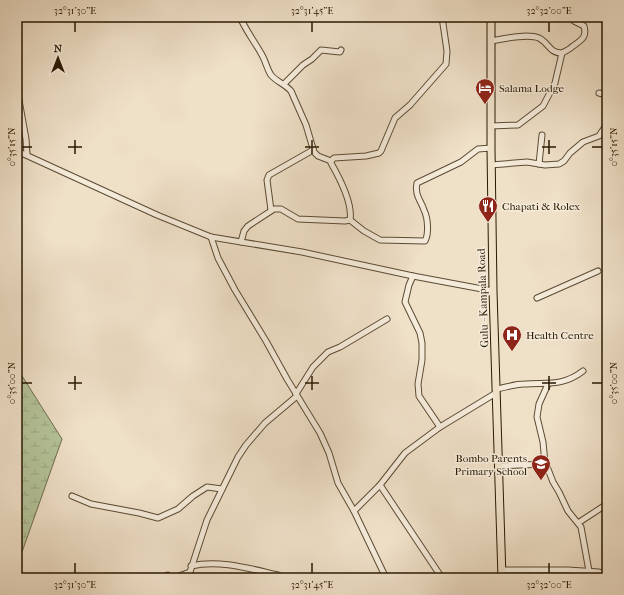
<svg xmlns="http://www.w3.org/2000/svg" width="624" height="595" viewBox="0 0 624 595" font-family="'IM FELL French Canon',serif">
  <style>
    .wetland { fill: url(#wetland-marsh); stroke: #6f6e4e }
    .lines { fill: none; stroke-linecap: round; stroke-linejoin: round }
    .minor-casing { stroke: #5b4b33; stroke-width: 7 }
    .major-casing { stroke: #2a1901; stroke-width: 9 }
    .minor { stroke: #f5ebdb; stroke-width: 5 }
    .major { stroke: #efe0c8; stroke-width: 7 }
    .ticks { fill: none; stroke: #2a1901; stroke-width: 1.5 }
    .labels { text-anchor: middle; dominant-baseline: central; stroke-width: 3; stroke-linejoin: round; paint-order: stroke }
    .poi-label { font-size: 11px; fill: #2a1901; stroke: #f5ebdb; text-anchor: start }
    .street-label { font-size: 11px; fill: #2a1901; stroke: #f5ebdb }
    .neatline { fill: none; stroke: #2a1901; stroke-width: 1.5 }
    .ticks-label { font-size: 10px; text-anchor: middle; fill: #2a1901 }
  </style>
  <defs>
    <pattern id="wetland-marsh" width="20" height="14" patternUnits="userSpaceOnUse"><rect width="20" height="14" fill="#b4c39a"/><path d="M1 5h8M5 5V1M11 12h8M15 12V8" fill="none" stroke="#9ba783"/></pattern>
  </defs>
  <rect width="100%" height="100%" fill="#efe0c8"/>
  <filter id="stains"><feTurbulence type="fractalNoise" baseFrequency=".005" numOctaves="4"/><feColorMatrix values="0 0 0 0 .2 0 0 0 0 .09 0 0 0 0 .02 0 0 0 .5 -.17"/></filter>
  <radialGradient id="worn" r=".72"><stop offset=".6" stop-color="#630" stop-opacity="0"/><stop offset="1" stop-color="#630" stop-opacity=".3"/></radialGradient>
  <polygon class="wetland" points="17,368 62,439 22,552 17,551"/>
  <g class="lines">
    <g class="minor-casing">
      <g id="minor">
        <path d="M240,17C246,31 255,42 262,55C266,62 267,69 271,75C277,82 285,84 291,91L306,125L314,152L318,156L331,161"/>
        <path d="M491,41C503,39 527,33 539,38C549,43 549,53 562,53C566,51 570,49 573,46C582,40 587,37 584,26L574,21L572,17"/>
        <polyline points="284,84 303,65 312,59 321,50 340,52 341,50"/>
        <polyline points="17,89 26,139 27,155"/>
        <polyline points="599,93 607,95"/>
        <polyline points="491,126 518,125 543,106 555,83 562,53"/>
        <polyline points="17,151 157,215 211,237 302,252 413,276 493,291"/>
        <polyline points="539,164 542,135"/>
        <polyline points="491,165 527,162 545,165 559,164 564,161 570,153 583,142 599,136 607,124"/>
        <polyline points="271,210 267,180 269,175 313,150"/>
        <path d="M350,220L364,231L380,240L425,241C429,234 428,218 424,210C421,201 414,194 417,183L461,162L478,149L491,148"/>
        <polyline points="211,237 218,258 235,290 266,341 287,379 320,433 329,453 338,483 354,511 386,578"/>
        <path d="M241,242L244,231L248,226L274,209H281L298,219L345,221L350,220C353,203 339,177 331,163V161L334,158L366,156L379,153L381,151L395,118L410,105L446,64L447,51L442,17"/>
        <polyline points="413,276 409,285 405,302 420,333 422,343 422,360 418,384 419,396 440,427"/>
        <polyline points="537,298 598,271"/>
        <path d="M496,389C505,388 514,384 524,384C547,382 562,387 583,371"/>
        <polyline points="296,394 313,367 328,352 340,347 387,319"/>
        <polyline points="545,463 543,442 537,417 539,404 548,384"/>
        <polyline points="499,466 546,464 553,482 559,492 568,511 581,527 589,571"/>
        <polyline points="380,485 442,578"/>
        <polyline points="72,496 91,504 139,513 158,518 178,509 193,496 207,487 222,489"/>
        <polyline points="354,511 380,485 405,453 440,427 496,393"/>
        <polyline points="578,523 607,504"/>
        <path d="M191,566C219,559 251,569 278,575"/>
        <polyline points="502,570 568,570 599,572 607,575"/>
        <polyline points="160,578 168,575 173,578 190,572"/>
        <polyline points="188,578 207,520 238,457 246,445 265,423 297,396"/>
      </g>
    </g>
    <g class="major-casing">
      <polyline id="major" points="491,17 491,148 493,291 502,578"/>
    </g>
    <use href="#minor" class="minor"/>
    <use href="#major" class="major"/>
  </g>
  <path class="ticks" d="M75,22V32M312,22V32M549,22V32M75,140V154M312,140V154M549,140V154M22,147H32M68,147H82M305,147H319M542,147H556M592,147H602M75,376V390M312,376V390M549,376V390M22,383H32M68,383H82M305,383H319M542,383H556M592,383H602M75,563V573M312,563V573M549,563V573"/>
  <defs>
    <g id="hotel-pin" transform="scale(1)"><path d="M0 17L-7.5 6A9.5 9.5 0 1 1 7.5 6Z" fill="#8f2418" stroke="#f5ebdb"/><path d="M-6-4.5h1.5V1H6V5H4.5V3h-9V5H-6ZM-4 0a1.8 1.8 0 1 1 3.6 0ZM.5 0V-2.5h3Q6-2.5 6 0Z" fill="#fff"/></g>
    <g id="restaurant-pin" transform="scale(1)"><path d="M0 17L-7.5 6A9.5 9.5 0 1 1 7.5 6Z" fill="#8f2418" stroke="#f5ebdb"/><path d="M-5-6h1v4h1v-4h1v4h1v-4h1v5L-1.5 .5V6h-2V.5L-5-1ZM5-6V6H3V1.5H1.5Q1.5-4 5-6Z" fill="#fff"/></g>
    <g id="hospital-pin" transform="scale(1)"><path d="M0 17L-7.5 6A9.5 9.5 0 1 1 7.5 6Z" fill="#8f2418" stroke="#f5ebdb"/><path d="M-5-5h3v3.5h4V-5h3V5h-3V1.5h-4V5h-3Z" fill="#fff"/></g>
    <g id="school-pin" transform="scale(1)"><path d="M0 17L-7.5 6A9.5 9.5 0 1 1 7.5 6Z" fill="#8f2418" stroke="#f5ebdb"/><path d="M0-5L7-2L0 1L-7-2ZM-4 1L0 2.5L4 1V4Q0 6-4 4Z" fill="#fff"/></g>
  </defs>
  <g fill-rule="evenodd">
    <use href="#hotel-pin" x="485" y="88"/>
    <use href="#restaurant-pin" x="488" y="206"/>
    <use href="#hospital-pin" x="512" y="335"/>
    <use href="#school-pin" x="541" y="464"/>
  </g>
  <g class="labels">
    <g class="poi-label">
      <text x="499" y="88">Salama Lodge</text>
      <text x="502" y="206">Chapati &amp; Rolex</text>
      <text x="526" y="335">Health Centre</text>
      <text x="527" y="458" text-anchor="end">Bombo Parents<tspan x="527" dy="13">Primary School</tspan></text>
    </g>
    <g class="street-label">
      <text transform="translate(483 298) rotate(-92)">Gulu - Kampala Road</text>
    </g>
  </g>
  <rect width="624" height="595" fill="none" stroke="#efe0c8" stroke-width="44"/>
  <g transform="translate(58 58)" stroke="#f5ebdb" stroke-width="3" paint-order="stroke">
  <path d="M0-3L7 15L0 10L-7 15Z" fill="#2a1901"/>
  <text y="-6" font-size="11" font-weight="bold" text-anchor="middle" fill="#2a1901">N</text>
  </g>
  <rect x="22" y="22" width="580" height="551" class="neatline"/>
  <g class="ticks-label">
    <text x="75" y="14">32°31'30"E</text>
    <text x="312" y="14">32°31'45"E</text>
    <text x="549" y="14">32°32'00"E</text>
    <text transform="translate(11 147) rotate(-90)" y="4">0°35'15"N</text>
    <text transform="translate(613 147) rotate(-90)" y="4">0°35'15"N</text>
    <text transform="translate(11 383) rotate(-90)" y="4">0°35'00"N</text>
    <text transform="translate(613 383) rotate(-90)" y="4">0°35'00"N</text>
    <text x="75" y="588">32°31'30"E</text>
    <text x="312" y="588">32°31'45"E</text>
    <text x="549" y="588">32°32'00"E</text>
  </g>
  <rect width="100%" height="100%" filter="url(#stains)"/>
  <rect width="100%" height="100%" fill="url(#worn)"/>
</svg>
